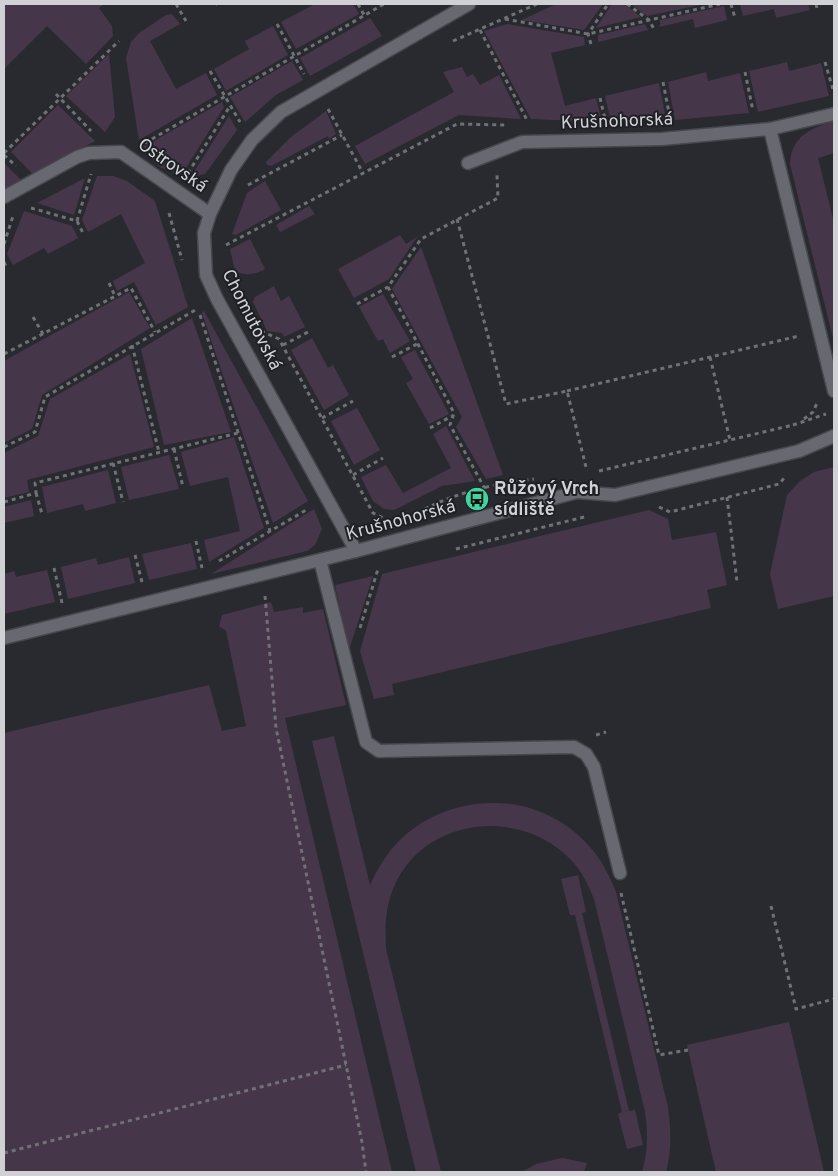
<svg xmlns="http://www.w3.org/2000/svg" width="838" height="1176" viewBox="0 0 838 1176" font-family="Overpass,sans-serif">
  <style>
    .green { fill: #46364a }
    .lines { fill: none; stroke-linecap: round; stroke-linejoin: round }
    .minor-casing { stroke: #46484d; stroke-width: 15 }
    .path { stroke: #707176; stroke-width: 3; stroke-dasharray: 4 4; stroke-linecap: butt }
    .minor { stroke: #686970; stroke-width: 12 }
    .labels { text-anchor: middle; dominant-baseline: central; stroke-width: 4; stroke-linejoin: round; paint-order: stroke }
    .street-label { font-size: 18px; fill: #d0d1d5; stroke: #1f2026 }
    .poi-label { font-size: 18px; font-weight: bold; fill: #d0d1d5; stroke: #1f2026; text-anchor: start }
  </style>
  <rect width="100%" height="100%" fill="#292a30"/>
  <g class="green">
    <polygon points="4,4 104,4 99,8 112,26 113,36 86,64 47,26 4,69"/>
    <polygon points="315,4 353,4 359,14 296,49 281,22"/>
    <polygon points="556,4 603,4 584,30 522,20"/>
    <polygon points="612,4 624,4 641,17 596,28"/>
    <polygon points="631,4 705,4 647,16"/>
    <polygon points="740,4 808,4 810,10 776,18 774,9 743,16"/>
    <polygon points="724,6 727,20 695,28 693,19 660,27 660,20"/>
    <polygon points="172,14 180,24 150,41 176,89 206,73 217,95 139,140 126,58 131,42 139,33 166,15"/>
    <polygon points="370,18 382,36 310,76 300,58"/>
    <polygon points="507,24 584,37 585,45 551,53 565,106 596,98 602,122 531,119 484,31"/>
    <polygon points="645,24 648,30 598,42 598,35"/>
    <polygon points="273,26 288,55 226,91 214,69 249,49 245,41"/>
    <polygon points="109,54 115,117 105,132 66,96"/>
    <polygon points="292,61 303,80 276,95 245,122 230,97"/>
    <polygon points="787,62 789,71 821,63 829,96 758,112 749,71"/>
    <polygon points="462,67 467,77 473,74 480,85 499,75 521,119 459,115 365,164 355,146 454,92 443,72"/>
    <polygon points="706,72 708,81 740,73 749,113 675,120 668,82"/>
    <polygon points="659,83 666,119 611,122 605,96"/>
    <polygon points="222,102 224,107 181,176 160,167 142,148"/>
    <polygon points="58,105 95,141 33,174 11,152"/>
    <polygon points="326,111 336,134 329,139 328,136 271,166 267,165 266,162 291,137"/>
    <polygon points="229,116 237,130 205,174 191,177"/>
    <path d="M834,121V153L818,158L834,223V342L790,164C791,137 810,128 834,121Z"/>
    <polygon points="4,163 22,181 4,191"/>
    <polygon points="97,176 113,176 127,181 155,201 188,307 156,325 134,282 117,291 113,281 145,263 121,214 88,232 82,220"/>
    <polygon points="85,178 74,215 37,203"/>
    <polygon points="265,181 281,210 236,235 232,234 247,193"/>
    <polygon points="309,206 315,214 280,232 276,225"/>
    <polygon points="24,211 72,226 78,238 48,254 44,248 13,265 7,254"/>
    <polygon points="400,235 406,244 417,237 389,279 354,298 338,269"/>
    <path d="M250,239L265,269C255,275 246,276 235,271L230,249Z"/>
    <polygon points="421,247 503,475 486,479 456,427 462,417 392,289"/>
    <polygon points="274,286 281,301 289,296 305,327 284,337 282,333 267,331 253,302 255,297"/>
    <polygon points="129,292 150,328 42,395 32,429 4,443 4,361"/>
    <polygon points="383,294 410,341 390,353 383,339 378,341 359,307"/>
    <polygon points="204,311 308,501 273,523 202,313"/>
    <polygon points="192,318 231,432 164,445 141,349"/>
    <polygon points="312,338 328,368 333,365 349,395 324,410 291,350"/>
    <polygon points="415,350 449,414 429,424 406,383 413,379 401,357"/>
    <polygon points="130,354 154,447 27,480 29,492 4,498 4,453 38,436 50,399"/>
    <polygon points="357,408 380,450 354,465 331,421"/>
    <polygon points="446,426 475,481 442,486 394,510 384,509 373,501 361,477 386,465 403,493 451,468 433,434"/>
    <polygon points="234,437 264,528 209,562 204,540 240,531 228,477 190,486 181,452"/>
    <polygon points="169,455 179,489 129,500 121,467"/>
    <polygon points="834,467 834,596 778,609 770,574 787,495 800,481 814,472"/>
    <polygon points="108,470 116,503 85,511 83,504 47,513 42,487"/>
    <polygon points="31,500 34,516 4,523 4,507"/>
    <polygon points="314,509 322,529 315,545 307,551 211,574"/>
    <polygon points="649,510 668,519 672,540 716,532 727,585 707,590 711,608 392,684 394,695 374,699 360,651 382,574"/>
    <polygon points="191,543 197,569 149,580 142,554"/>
    <polygon points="129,557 135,583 68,599 61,567 96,558 98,565"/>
    <polygon points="47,570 55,602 4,614 4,574 14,571 16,577"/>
    <polygon points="373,576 349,650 335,585"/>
    <polygon points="271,602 274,612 303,607 303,613 323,609 346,705 285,718 392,1172 4,1172 4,733 209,685 222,731 246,726 226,631 219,626 222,615"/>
    <path d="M334,736L370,885C378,868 388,851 402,838C455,789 541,791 589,846C602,860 609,875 616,892L668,1107C671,1130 672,1150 666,1172H642C648,1151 648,1133 645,1112L594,899C588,885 582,871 571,860C520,806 422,817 393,889C385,909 385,928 386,949L441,1172H416L312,741Z"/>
    <polygon points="578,875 586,912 582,913 629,1111 635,1110 643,1145 627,1149 618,1114 622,1112 575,915 570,915 561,879"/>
    <polygon points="789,1022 824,1172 716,1172 687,1045"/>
    <polygon points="562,1158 587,1163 584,1172 522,1172 536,1164"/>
  </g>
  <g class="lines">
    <g class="minor-casing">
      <g id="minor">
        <polyline points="770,129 834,391"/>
        <polyline points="468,163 522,142 662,139 770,129 834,114"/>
        <polyline points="4,197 77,157 89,153 121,152 210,214"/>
        <polyline points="356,551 217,299 206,275 204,233 210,214 231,170 252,140 281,112 469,4"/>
        <polyline points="320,560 366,742 379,751 574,747 586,754 594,767 620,873"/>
        <polyline points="4,638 356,551 577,492 615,495 799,451 834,436"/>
      </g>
    </g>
    <g class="path">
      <polyline points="176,4 186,21"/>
      <polyline points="216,4 217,4"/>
      <polyline points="358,4 364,15"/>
      <polyline points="627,4 649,20 654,29"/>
      <polyline points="731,4 735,18"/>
      <polyline points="816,4 817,8"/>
      <polyline points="505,19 588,34 720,4"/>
      <polyline points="277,24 304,74"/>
      <polyline points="480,30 528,122"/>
      <polyline points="453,41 537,4"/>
      <polyline points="591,44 588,34 608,4"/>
      <polyline points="825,62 834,93"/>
      <polyline points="210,71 240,122"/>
      <polyline points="745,72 753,111"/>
      <polyline points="663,82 670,118"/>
      <polyline points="56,94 91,131"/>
      <polyline points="600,98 605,119"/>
      <polyline points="328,109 363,173"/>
      <polyline points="145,143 384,4"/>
      <polyline points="4,153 119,41"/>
      <polyline points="4,155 16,166"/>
      <polyline points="188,173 230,106"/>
      <polyline points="248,185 342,135"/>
      <polyline points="31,208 77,221 84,235"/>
      <polyline points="169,213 182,260"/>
      <polyline points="457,219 506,404 567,391 587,471"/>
      <polyline points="77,221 91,174"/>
      <polyline points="4,244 13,216"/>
      <polyline points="226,245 457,124 505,125"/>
      <polyline points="4,262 7,268"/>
      <polyline points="109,283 115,296"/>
      <polyline points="357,304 388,287"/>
      <polyline points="200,315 270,531"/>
      <polyline points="33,317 43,334"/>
      <polyline points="261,331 279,339 373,513 387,520"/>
      <polyline points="132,345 159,452"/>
      <polyline points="283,345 308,332"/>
      <polyline points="4,354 131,288 155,332"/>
      <polyline points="392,357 417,344"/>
      <polyline points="710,357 730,440"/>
      <polyline points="567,391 799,336"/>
      <polyline points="322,418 353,401"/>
      <polyline points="804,419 813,412 817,403"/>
      <polyline points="793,425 826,414"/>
      <polyline points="430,428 452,416"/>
      <polyline points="4,447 35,432 45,397 197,309"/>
      <polyline points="174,449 183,487"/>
      <polyline points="113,463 123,502"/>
      <polyline points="599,471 793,425"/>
      <polyline points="353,475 383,458"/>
      <polyline points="485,489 450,425 454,413 388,287 421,239 498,198 497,175"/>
      <polyline points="36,493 42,514"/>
      <polyline points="727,497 737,582"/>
      <polyline points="4,502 36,493 35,483 238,433"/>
      <polyline points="659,507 670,512 779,484 785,477"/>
      <path d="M425,509C458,492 497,483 534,479"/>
      <polyline points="196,541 202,568"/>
      <polyline points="456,549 588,516"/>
      <polyline points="135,555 142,582"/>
      <polyline points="219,561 308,509"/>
      <polyline points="54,568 62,603"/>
      <polyline points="265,596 276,728 362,1142 366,1172"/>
      <polyline points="360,628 378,569"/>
      <polyline points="596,735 606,732"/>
      <polyline points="621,893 659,1055 688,1050"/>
      <polyline points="771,906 796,1009 834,999"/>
      <polyline points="4,1153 346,1065"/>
    </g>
    <use href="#minor" class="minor"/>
  </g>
  <defs>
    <g id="bus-disc" transform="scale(1.25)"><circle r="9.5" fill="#41d4a1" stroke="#1f2026"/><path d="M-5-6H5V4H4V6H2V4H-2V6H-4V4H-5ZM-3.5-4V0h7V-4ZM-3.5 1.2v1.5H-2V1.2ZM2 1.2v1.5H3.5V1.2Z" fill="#111"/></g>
  </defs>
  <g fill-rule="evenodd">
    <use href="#bus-disc" x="477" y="499"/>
  </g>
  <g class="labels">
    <g class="street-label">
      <text transform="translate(617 122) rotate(-2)">Krušnohorská</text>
      <text transform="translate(172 166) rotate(35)">Ostrovská</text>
      <text transform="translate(251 320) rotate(63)">Chomutovská</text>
      <text transform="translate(401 521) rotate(-15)">Krušnohorská</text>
    </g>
    <g class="poi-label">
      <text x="494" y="489">Růžový Vrch<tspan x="494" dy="21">sídliště</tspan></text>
    </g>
  </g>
  <rect width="838" height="1176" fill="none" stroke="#d0d1d5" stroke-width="10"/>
</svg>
